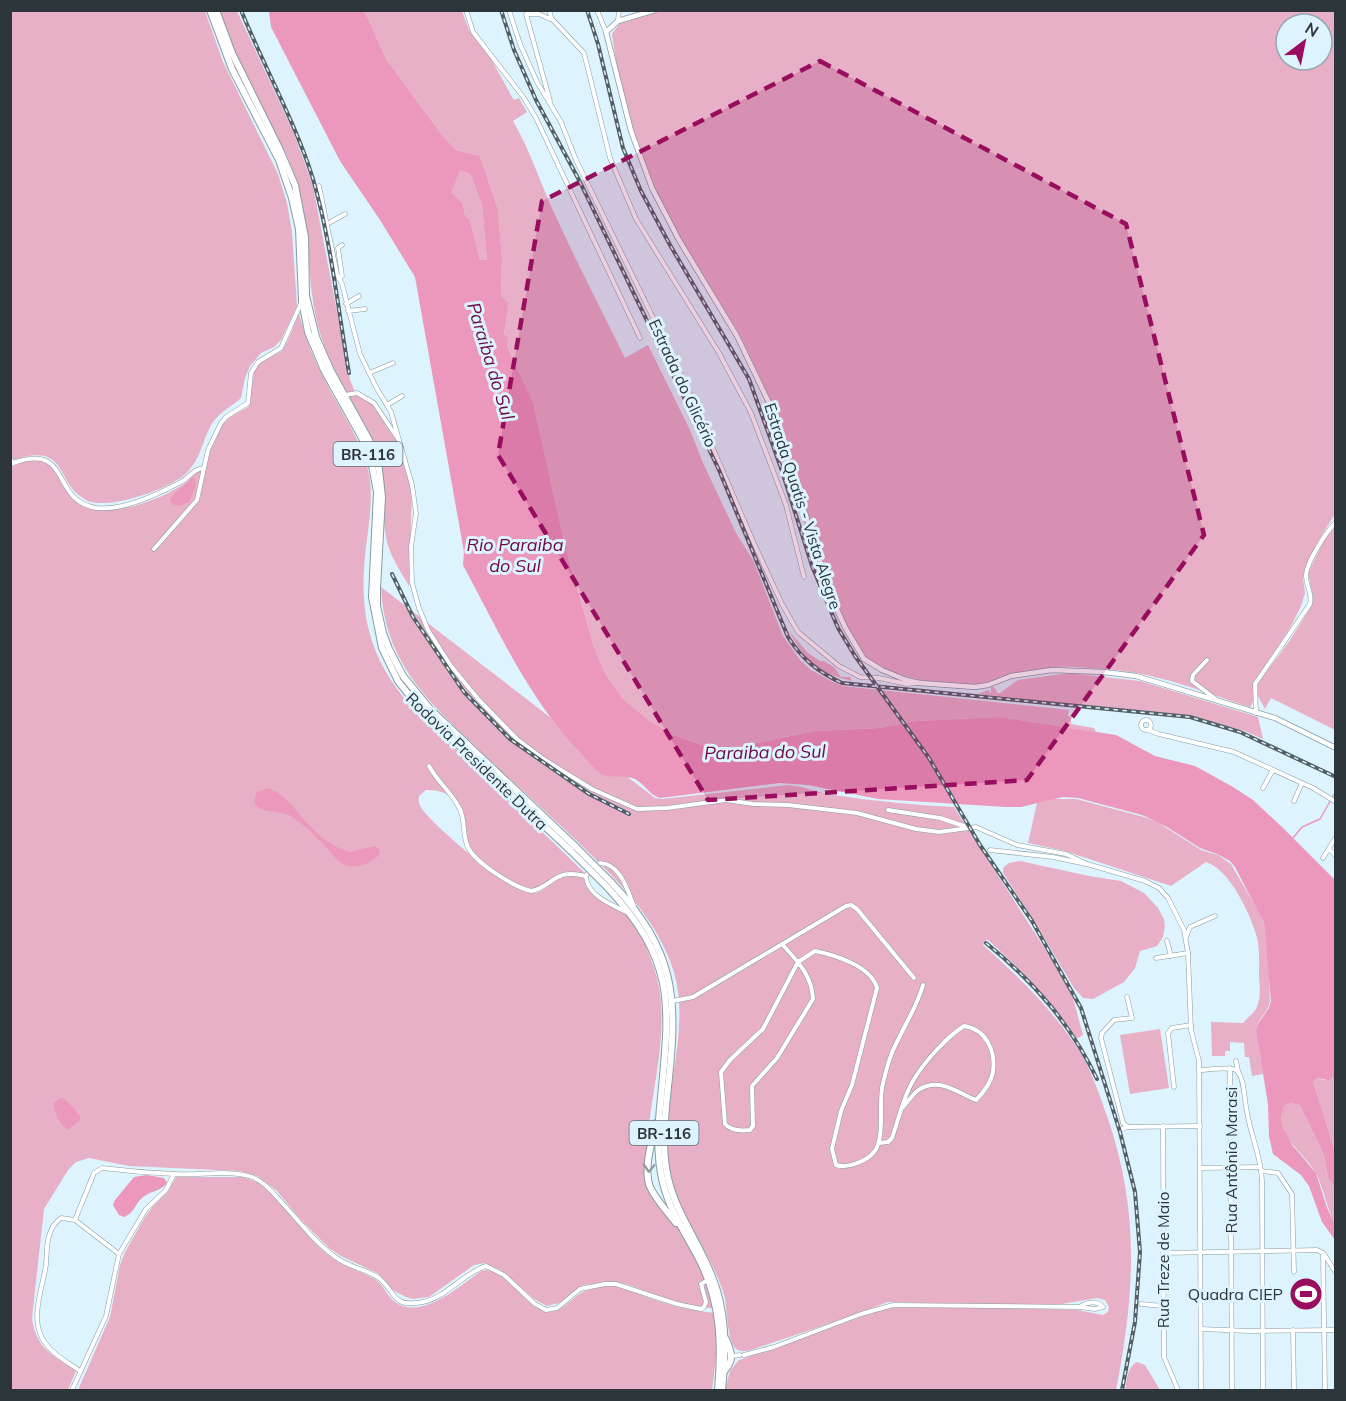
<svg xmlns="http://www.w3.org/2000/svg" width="1346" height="1401" viewBox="0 0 1346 1401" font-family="Mulish,sans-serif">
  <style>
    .green { fill: #e7b0c7; fill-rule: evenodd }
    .water { fill: #ec97bc; fill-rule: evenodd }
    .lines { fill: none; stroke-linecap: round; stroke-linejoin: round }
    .stream { stroke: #ec97bc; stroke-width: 1.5 }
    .minor-casing { stroke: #879ba4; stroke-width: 5 }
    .tertiary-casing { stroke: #879ba4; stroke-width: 6 }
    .motorway-casing { stroke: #879ba4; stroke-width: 8 }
    .minor { stroke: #fff; stroke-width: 4 }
    .tertiary { stroke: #fff; stroke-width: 4.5 }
    .motorway { stroke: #fff; stroke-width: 6 }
    .rail-casing { stroke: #535f65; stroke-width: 4 }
    .rail { stroke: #ddf3fd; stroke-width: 1.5; stroke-dasharray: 4.5; stroke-linecap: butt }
    .motorway-bridge-casing { stroke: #879ba4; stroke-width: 8; stroke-linecap: butt }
    .motorway-bridge { stroke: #fff; stroke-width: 6 }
    .oneway { stroke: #969a9c }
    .marked { fill: #990d60; fill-opacity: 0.2; stroke: #990d60; stroke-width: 4.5; stroke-dasharray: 12 8; stroke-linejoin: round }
    .labels { text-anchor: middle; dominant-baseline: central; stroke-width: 6; stroke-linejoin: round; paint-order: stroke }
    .shield { fill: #ddf3fd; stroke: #616e74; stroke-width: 1.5 }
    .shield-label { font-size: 15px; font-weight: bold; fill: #2c3539 }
    .street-label { font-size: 16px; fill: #2c3539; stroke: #ddf3fd }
    .poi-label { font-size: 16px; fill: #2c3539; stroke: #ddf3fd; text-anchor: end }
    .water-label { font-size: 18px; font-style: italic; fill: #6e0844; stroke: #ddf3fd }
  </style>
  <rect width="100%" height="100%" fill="#ddf3fd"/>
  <g class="green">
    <path d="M661,10L1335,11V514L1319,540L1305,569L1303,578L1305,593L1301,606L1290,628L1253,684V702L1250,707C1203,692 1155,672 1105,669C1088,668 1067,665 1050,668C1027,673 1003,683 979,685C950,687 888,678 866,657C854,645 847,626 839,610L770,398L740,335L673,225L655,191L638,145L627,107L616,61L612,34L620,23ZM1286,24H1322V60H1286Z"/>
    <path d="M10,11H205L223,62L278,174L287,203L292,232L297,306L281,340L274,347L261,353L250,366L245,378L241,398C231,407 221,411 213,422C201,441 202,461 182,477C164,490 107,511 86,500C53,482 70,440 11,461Z"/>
    <path d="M220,11H237L293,131L313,186L350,380L356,394L371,402L380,413L387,428L400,442L412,491L409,586C400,570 389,555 386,537C381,511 387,486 379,460C366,415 333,378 320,333C305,283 312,230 296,180C287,150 269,123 254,95C240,68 230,39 220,11Z"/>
    <path d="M363,11H462L469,30L490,57L512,97L514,100L519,98L527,112L513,121C531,152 541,185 556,217C578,265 602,311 625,358L648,345L690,430L703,463L736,533L753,560L783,636L800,660L811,670L833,682L843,686L1069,710L1068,716L1071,717V724L1094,728L1096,732L1000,717L916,721L879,728L815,731L738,747L713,749L673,735L647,720L624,700L606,675L594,647L565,546L533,402L507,346L504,335L509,303L501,296L502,258L498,209L480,156L456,150L442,135L386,59L368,18Z"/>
    <polygon points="460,171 470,174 482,205 487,260 480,260 470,220 465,215 463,204 450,192"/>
    <path d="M299,313C307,347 322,377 340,408C351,428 363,448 368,470C374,495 369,522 366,547C358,611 368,658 412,707L586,874L585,876C559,870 555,880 534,890C518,890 475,860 469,845C466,839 467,829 465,822C462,801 447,789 426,790L419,796C418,801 419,804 422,809C436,828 507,889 530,893C546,896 553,870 585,877C586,899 610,899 623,912C637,925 648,949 654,968C672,1022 653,1080 648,1135C647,1150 645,1166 647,1181C649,1196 671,1217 680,1230C696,1253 710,1282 714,1309L672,1301L626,1284L610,1282L583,1285L559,1303L547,1306L534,1299L500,1270L485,1263L474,1265L429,1297L413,1299L406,1297L394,1291L377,1273L341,1256L329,1248L300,1219L277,1191L257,1176L239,1171L129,1166L89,1158L76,1162L68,1170L44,1209L32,1318C36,1349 52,1354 76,1371L68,1390H11V467C20,462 35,457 46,463C59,469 63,489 73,499C99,524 160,501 185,483C190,479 193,474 197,470L202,469L198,496L200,497C206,472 208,436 229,418C235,413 243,411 249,406L254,372L260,363L282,351L289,338Z"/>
    <polygon points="1335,524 1335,730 1271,698 1265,709 1258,696 1258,683 1290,640 1311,607 1313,597 1308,573 1325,538"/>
    <path d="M381,587L655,798L662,799L788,785C804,786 818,793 834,795C874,801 914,805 954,807L1054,963L1073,998L1083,1035L1076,1039C1050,999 1022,971 987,939L983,945C1020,978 1057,1014 1083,1057C1093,1076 1100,1096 1107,1116C1140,1211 1135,1293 1116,1390H725L730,1371L739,1360L883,1309L895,1307L948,1306L1077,1310L1103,1315L1108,1312L1109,1307L1105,1300L1097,1298L1050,1306L888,1302L837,1321L751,1350C747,1351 742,1352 738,1350C726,1344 728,1307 724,1295C710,1247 671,1208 667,1157C662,1096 691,1031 674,972C657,918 617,880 578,842C543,809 506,776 472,743C423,697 384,658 381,587Z"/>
    <path d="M789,631L808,653L820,661H824L834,667L841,677H850L852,681C820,674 805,661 789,631Z"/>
    <polygon points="1069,673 1140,681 1258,717 1263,739 1242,730 1192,717 978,694 988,690 991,693 991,686 995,688 997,693 1000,693 1018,680"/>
    <path d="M1053,799H1076L1144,817L1159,823L1201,850L1218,855L1231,864L1257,909L1264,924L1269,972L1270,1002C1267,1014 1257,1020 1256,1030L1263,1074L1252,1076L1249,1057H1245L1244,1043L1230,1042V1051H1225V1056H1212L1211,1022L1243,1023C1247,1018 1253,1014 1256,1009C1261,1000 1260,986 1259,976C1259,962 1260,947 1256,934C1249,912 1230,870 1206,862L1171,886L1065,851L1028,843L1037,803Z"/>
    <polygon points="1020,861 1089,876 1121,881 1144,893 1158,908 1164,919 1165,926 1163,937 1157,946 1140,951 1135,968 1124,982 1093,999 1083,998 1074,988 1036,924 1003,873 1003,868 1009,863"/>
    <polygon points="1160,1029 1169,1088 1130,1094 1120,1035"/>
    <polygon points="1332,1077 1335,1079 1335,1151 1313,1082 1317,1078 1324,1080"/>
    <path d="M1290,1103L1300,1105L1324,1155L1328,1178L1335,1188V1224C1327,1208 1324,1191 1317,1175C1306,1153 1271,1134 1284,1106Z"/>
    <path d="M176,1177H241L249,1179L261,1184C288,1205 304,1238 332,1258C345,1267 359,1271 373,1278C383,1283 386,1295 395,1302C421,1321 460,1286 481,1271C503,1264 524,1306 545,1311C562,1315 571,1297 585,1291C592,1288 600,1286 607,1286C623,1286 637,1294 652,1299C672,1306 693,1311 715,1313C718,1339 716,1364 712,1390H78L110,1317L120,1265L125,1252L145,1217L153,1206L167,1193Z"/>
    <path d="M1137,1362L1145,1365L1160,1390H1125C1127,1380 1127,1367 1137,1362Z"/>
  </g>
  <g class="water">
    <path d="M269,11H363L368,18L386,59L442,135L456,150L480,156L498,209L502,258L501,296L509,303L504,335L508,338L507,346L533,402L565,546L594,647L606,675L624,700L648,720L673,735L713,749L738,747L815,731L879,728L916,721L1000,717L1116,735L1155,756L1195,766L1233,787L1253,800L1282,827L1335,880V1079L1332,1077L1328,1080L1317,1078L1313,1082L1335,1151V1188L1328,1178L1324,1155L1300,1105L1290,1103L1284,1106L1281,1118L1283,1128L1293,1146L1316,1173L1327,1208L1335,1224V1240L1322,1222L1309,1186L1301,1175L1273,1154L1269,1136L1268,1104L1256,1031C1257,1020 1268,1015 1271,1001L1264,923L1235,867L1230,861L1217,854L1200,848L1167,827L1142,815L1078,798L1063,797L1021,807H1006L878,799L808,785L780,783L660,798C649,795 645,784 635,779C623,774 610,780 599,772C591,766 584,756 577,749C527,696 497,628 463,565L464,552L415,277L380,220L340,161L271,27ZM460,171L470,174L482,205L487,260H480L470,220L465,215L463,204L451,192Z"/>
    <path d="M192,477L195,479L196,485L189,502L179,506L172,504L170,501C174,490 186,487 192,477Z"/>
    <path d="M267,788C287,794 296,812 310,826C320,838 335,848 350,852L375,846L380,850L379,855C370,864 357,869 345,865C337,862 331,852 325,846C314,835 303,823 290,816C277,809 259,815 254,801L257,792Z"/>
    <path d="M60,1098H63L74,1108L81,1118L79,1121L67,1130C60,1124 53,1112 54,1103Z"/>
    <path d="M147,1175L164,1178L167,1183C160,1192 148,1191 141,1199C134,1206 134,1213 124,1217L119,1215L113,1205L115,1200L134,1177Z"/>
  </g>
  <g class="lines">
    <polyline class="stream" points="1293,838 1302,827 1320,819 1336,791"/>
    <g class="minor-casing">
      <g id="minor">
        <polyline points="466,10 473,32 524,98 536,118 640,338"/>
        <polyline points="509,10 520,44 537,82 561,122 576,160 684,381 752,539 782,604 798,632 839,666 860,677 879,678 907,684 916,683"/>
        <polyline points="549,10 551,17 550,19 539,14 526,14 550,101"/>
        <polyline points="597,10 606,32"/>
        <polyline points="551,18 584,53 610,158 636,219 719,353 751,413 786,505 804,577"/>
        <polyline points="618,21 619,10"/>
        <polyline points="319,186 337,274 342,284 360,354 376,387 391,412 412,485 416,513 411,547 412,583 419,608 428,630 451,666 479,700 517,739 545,760 592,789 637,809 667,808 726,800 753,804 788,805 857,813 916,829 939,832 976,827 1017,845 1066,854 1087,864 1145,881 1159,888 1168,898 1184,930 1188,953 1191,1030 1199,1061 1201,1390"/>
        <polyline points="327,224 345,214"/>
        <polyline points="339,279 342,276 338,248 342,245"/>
        <polyline points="346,304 359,296"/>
        <polyline points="348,311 365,309"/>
        <polyline points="369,373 393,363"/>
        <polyline points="345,395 357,393 374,403 398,439"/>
        <polyline points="387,405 402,396"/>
        <path d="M10,458L13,463C73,442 49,501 97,508C123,511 158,494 181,482C190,477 193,469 204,468"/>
        <polyline points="154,549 197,500 208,450 221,423 226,417 248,403 251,373 258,362 281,348 302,301"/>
        <polyline points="1207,660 1193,675 1192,681 1217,700"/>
        <path d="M1256,713L1255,684L1310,604C1313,594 1306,586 1306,576C1306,563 1326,532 1336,522"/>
        <circle cx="1146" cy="725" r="5"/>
        <polyline points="1148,730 1159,734 1234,752 1313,788 1336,802"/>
        <path d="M429,766C437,781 449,790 457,804C466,817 462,831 467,845C473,862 514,887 531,891C555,886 552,868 586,876"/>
        <polyline points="1263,788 1273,770"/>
        <polyline points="1294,801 1302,783"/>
        <polyline points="888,810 940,818 967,827"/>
        <polyline points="1329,849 1336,856"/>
        <polyline points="990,850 1053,857 1086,864"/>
        <polyline points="1323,858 1336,837"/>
        <path d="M626,912C611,904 587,896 586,876L592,867L600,863C621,864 627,890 634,906"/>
        <polyline points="1186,937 1190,927 1215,916"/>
        <polyline points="1167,941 1171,956"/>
        <path d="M782,944C797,961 812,975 813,999L777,1058L752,1086L753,1126L750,1130C741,1131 731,1131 725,1124L721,1072L730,1060L763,1029L798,962L815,951C835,955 871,966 877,988L852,1085L841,1111L832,1149L836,1165C847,1169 867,1161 874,1152C885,1139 879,1106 882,1088C885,1074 889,1057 896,1044C905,1024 917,1007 923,985"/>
        <polyline points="1156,958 1188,953"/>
        <polyline points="1127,997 1132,1018 1114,1020 1102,1033 1101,1038 1123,1123 1128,1127"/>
        <polyline points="673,1001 693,997 846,906 851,905 857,909 914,978"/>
        <polyline points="1236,1061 1238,1071"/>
        <polyline points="1230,1068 1232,1390"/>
        <path d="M1200,1070C1207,1070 1232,1066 1237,1071C1245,1079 1244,1101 1247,1112C1251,1137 1261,1155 1262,1181L1263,1390"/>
        <polyline points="1174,1087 1168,1033 1172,1028 1191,1025"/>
        <polyline points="1163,1126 1164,1357 1178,1390"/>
        <polyline points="1122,1129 1128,1127 1200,1126"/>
        <path d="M879,1143L888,1142L892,1138C899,1118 904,1094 916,1076C927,1059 947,1037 964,1026C986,1029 996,1051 993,1072C991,1082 983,1093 976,1100C958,1093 940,1077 920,1089C914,1092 909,1101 903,1107"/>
        <polyline points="1201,1168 1260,1167"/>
        <polyline points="1261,1171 1278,1173 1292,1194 1294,1272"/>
        <polyline points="75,1220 119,1254"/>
        <polyline points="1163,1253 1317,1250 1323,1253"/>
        <polyline points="1323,1253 1325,1390"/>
        <polyline points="1324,1254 1336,1273"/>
        <polyline points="1141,1304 1163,1306"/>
        <polyline points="1201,1329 1249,1331 1336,1330"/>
        <polyline points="1293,1330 1294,1390"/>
        <path d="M744,1355L774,1347L861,1314L893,1305L1080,1307L1095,1309L1103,1307C1098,1300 1086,1302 1080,1307"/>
        <polyline points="732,1356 740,1355"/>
        <path d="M80,1371C66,1361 46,1351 40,1333C32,1314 43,1285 46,1265C47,1254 46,1243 50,1233C52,1226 56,1222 61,1218L75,1220L94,1173L102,1168C126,1171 150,1173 175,1174C197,1176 231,1169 252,1177C267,1183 275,1196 286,1207C301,1224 316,1243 334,1256C347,1267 366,1269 379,1278C397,1293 391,1308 423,1302C445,1298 464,1273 486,1266L504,1275L535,1304L546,1310L557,1308L580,1289L605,1284H616L677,1304L701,1309L704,1307L706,1302L701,1284L708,1280"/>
        <polyline points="72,1390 106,1316 119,1254 146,1209 166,1190 174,1174"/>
      </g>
    </g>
    <g class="tertiary-casing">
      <polyline id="tertiary" points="655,10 618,21 606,32 631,131 652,188 679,240 737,336 771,407 833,601 846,629 864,659 882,670 906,680 920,683 975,687 988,685 1011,676 1052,670 1104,672 1136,676 1275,718 1336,748"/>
    </g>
    <g class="motorway-casing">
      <g id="motorway">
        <polyline points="210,10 232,69 279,160 292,198 299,229 302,301 308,332 324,370 362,438 371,460 377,492 372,597 382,648 398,681 420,709 571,851"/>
        <polyline points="216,10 232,53 279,148 295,185 305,237 306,296 316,337 331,371 369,440 379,469 382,497 377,588 377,606 383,633 389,649 403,676 430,709 576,847"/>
        <path d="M611,882C676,951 678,997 668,1087C665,1118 661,1148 668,1178C676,1213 698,1241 711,1274C727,1311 726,1351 722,1390"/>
        <path d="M607,887C676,961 670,1003 661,1097C658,1126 656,1155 663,1183C670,1212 687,1235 700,1261C721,1302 722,1346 718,1390"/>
        <path d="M656,1123C652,1141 644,1166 649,1184C652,1195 669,1214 676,1223"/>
        <path d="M725,1370C735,1359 731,1352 726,1339"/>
      </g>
    </g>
    <use href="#minor" class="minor"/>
    <use href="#tertiary" class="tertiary"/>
    <use href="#motorway" class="motorway"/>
    <g class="rail-casing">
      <g id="rail">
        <path d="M241,10C264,67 295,121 313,179C331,241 338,309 349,373"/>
        <path d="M501,10L514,50L536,100L579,180L719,470L788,637C802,659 818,672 842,683L1190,717L1240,732L1336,777"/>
        <polyline points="587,10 598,44 623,148 641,191 670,245 749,379 781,468 812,566 838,628 855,656 929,758 980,845 1032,921 1081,1008 1120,1132 1135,1192 1140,1252 1135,1322 1122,1390"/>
        <polyline points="392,574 413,617 464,692 510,739 589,794 629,814"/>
        <path d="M986,943C1034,982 1070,1023 1097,1079"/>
      </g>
    </g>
    <use href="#rail" class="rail"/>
    <g class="motorway-bridge-casing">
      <g id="motorway-bridge">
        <polyline points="576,847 611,882"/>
        <polyline points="571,851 607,887"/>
      </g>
    </g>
    <use href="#motorway-bridge" class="motorway-bridge"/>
  </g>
  <defs><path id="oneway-chevron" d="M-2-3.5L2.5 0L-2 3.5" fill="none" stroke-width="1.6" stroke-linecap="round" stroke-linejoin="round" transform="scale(1.5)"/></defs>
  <use class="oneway" href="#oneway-chevron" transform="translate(649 1168) rotate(93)"/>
  <path class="marked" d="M820,61L1126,224L1204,535L1027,780L708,800L498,455L542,201Z"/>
  <defs>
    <g id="stadium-disc" transform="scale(1.725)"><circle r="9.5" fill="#990d60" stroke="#ddf3fd"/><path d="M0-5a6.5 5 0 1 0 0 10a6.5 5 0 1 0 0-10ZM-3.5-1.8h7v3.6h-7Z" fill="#fff"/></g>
  </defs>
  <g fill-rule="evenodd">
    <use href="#stadium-disc" x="1306" y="1294"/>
  </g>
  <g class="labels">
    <g class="shield">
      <rect x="333.5" y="442" width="69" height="24" rx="4.5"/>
      <rect x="629.5" y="1121" width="69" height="24" rx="4.5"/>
    </g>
    <g class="shield-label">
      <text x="368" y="454">BR-116</text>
      <text x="664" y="1133">BR-116</text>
    </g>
    <g class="street-label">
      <text transform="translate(683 383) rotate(65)">Estrada do Glicério</text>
      <text transform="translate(803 506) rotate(72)">Estrada Quatis - Vista Alegre</text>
      <text transform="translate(477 761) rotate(44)">Rodovia Presidente Dutra</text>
      <text transform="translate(1231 1160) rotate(-90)">Rua Antônio Marasi</text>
      <text transform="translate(1163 1260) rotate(-90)">Rua Treze de Maio</text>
    </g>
    <g class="poi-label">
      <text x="1283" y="1294">Quadra CIEP</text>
    </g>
    <g class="water-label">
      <text transform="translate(491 361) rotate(73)">Paraiba do Sul</text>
      <text x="515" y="544">Rio Paraiba<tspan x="515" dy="21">do Sul</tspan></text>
      <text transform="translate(765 752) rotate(-1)">Paraiba do Sul</text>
    </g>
  </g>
  <rect width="1346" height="1401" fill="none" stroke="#2c3539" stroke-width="24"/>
  <g transform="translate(1304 42) rotate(32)"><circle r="28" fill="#ddf3fd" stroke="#96a7af" stroke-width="1.5"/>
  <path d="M0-4.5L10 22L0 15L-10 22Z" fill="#990d60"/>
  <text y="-9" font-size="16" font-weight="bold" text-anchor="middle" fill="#2c3539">N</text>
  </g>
</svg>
